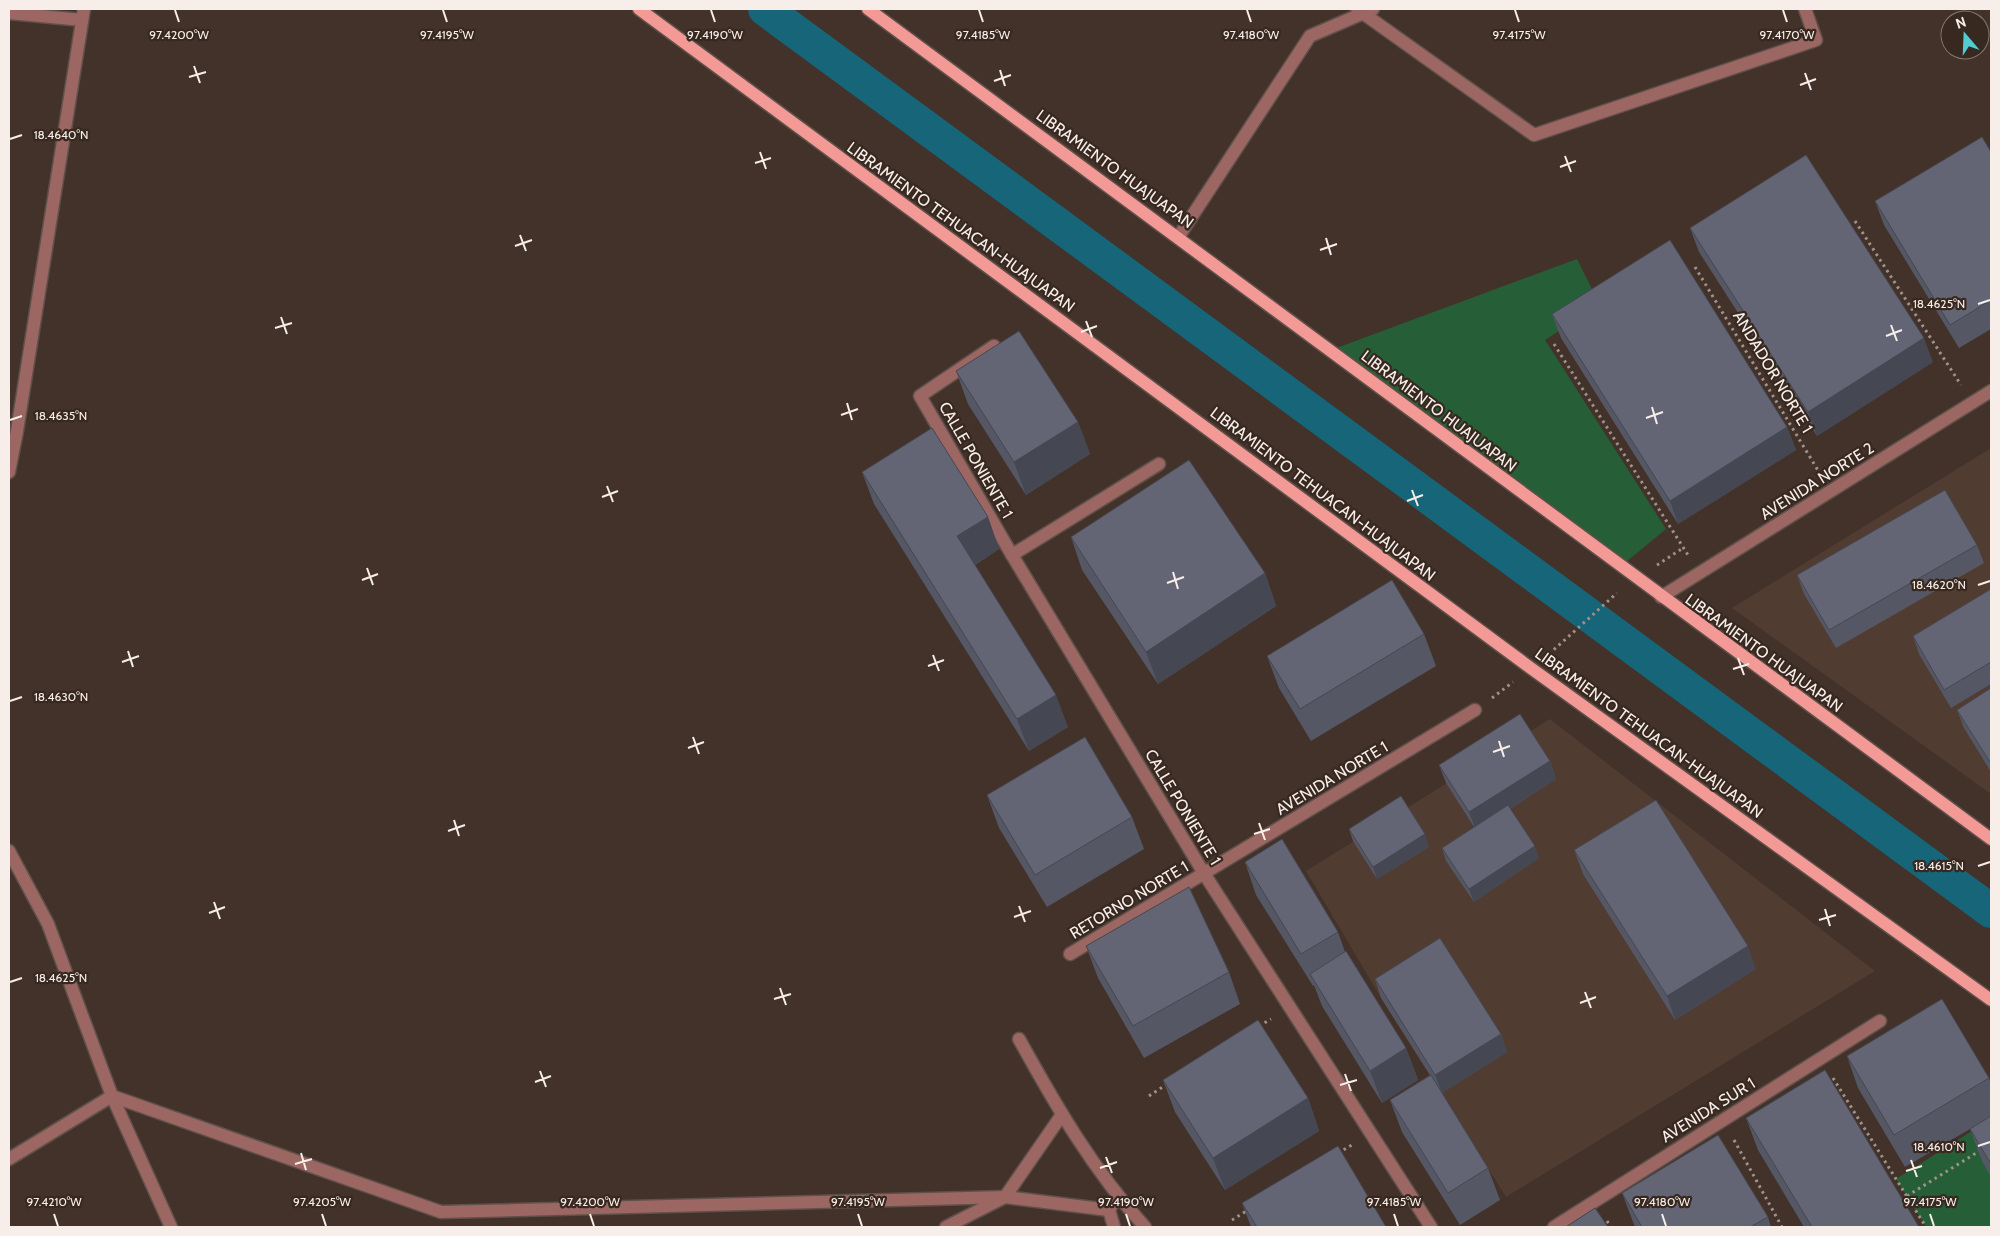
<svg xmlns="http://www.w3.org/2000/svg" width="2000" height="1236" viewBox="0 0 2000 1236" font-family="Cabin,sans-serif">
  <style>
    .built { fill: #513c31 }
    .green { fill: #265f37 }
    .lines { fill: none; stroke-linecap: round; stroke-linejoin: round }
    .canal { stroke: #166578; stroke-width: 34 }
    .lane-casing { stroke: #5f5049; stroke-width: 15 }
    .street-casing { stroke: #5f5049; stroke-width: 15 }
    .primary-casing { stroke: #5f5049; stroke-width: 15 }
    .path { stroke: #9f928c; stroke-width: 3; stroke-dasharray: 2.5 4; stroke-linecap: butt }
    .lane { stroke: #9c6663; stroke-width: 12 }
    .street { stroke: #9c6663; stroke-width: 12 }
    .primary { stroke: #f39a96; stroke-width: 12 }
    .wall { fill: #555765 }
    .shaded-wall { fill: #454752 }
    .building { fill: #636575; stroke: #454752 }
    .ticks { fill: none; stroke: #f8eee9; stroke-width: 2 }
    .labels { text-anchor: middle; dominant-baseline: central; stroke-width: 4.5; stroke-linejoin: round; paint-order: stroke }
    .street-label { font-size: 16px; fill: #f8eee9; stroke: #372820 }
    .ticks-label { font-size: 12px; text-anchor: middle; fill: #f8eee9; stroke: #372820; stroke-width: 4.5; stroke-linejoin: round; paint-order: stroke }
  </style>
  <rect width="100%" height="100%" fill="#42322a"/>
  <g class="built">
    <polygon points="1991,448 1991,794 1732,608"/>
    <polygon points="1550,719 1875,971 1506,1197 1381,998 1306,871"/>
  </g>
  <g class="green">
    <polygon points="1577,259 1600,305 1545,340 1666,529 1620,567 1331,350"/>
    <polygon points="1991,1119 1991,1227 1926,1227 1896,1179"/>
  </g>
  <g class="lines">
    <polyline class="canal" points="765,9 1991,911"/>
    <g class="lane-casing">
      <polyline id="lane" points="9,13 82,20"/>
    </g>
    <g class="street-casing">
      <g id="street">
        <polyline points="1357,9 1534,135 1816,40 1805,9"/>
        <polyline points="1179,236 1310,36 1373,9"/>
        <polyline points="994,346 920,396 1012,555 1205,875 1431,1227"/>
        <polyline points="9,472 17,431 84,9"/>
        <polyline points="1012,555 1159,464"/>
        <polyline points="1661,597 1991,391"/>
        <polyline points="9,851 48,924 112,1096 171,1227"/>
        <polyline points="1070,954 1475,710"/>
        <path d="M1019,1039C1056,1106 1093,1170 1145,1227"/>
        <polyline points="112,1096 441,1212 1005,1197 1109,1210"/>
        <polyline points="9,1159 112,1096"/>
        <polyline points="1113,1203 1109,1210 1114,1227"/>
        <polyline points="946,1227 1005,1197 1061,1116"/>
        <polyline points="1554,1227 1880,1021"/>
      </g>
    </g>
    <g class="primary-casing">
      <g id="primary">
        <polyline points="639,9 1532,669 1991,1000"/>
        <path d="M868,9C1244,284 1615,564 1991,839"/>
      </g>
    </g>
    <g class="path">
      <polyline points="1855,221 1961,385"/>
      <polyline points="1695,267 1819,472"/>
      <polyline points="1554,344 1688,555"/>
      <polyline points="1657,565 1683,548"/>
      <polyline points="1549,654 1617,593"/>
      <polyline points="1492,698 1513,682"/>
      <polyline points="1259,1026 1271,1019"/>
      <polyline points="1833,1078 1926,1227"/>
      <polyline points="1149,1096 1167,1084"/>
      <polyline points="1734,1140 1782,1227"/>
      <polyline points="1338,1153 1352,1145"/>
      <polyline points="1907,1196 1981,1150"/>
      <polyline points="1232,1220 1248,1210"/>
      <polyline points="1607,1221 1611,1227"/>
    </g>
    <use href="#lane" class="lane"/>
    <use href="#street" class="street"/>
    <use href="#primary" class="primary"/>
  </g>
  <g class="wall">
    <polygon points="1991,152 1991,329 1959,348 1884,225 1875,201"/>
    <polygon points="1690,228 1933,362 1817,436 1699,252"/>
    <polygon points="1552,314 1787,427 1796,450 1678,524 1561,338"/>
    <polygon points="956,371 1078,422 1090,454 1026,495 968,404"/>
    <polygon points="862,472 988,517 999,549 975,565 1068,727 1029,751 874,504"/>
    <polygon points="1071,537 1265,573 1276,606 1158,684 1082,570"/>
    <polygon points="1977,545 1984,563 1836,648 1804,594 1797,575"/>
    <polygon points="1991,589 1991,684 1951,708 1919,654 1913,636"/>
    <polygon points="1424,634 1436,666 1311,741 1279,688 1267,656"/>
    <polygon points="1991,688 1991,772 1964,728 1957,710"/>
    <polygon points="1550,761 1556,779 1510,809 1539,858 1474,902 1446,861 1442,848 1474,827 1446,783 1439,765"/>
    <polygon points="987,795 1132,817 1144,849 1047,907 999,828"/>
    <polygon points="1349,829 1429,847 1377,879 1353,841"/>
    <polygon points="1574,850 1756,969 1675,1020 1583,874"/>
    <polygon points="1245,862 1338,932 1345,952 1406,1048 1418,1080 1382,1103 1322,1006 1314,985 1313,986 1256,895"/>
    <polygon points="1086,946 1229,972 1240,1004 1144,1058 1098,978"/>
    <polygon points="1375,979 1501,1034 1507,1052 1442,1093 1488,1168 1500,1200 1460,1225 1402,1132 1390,1100 1430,1075 1381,998"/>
    <polygon points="1847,1056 1989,1078 1991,1083 1991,1177 1982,1161 1970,1129 1905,1167 1858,1088"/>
    <polygon points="1163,1080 1308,1098 1319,1131 1225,1190 1175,1112"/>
    <polygon points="1746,1118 1919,1227 1804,1227 1758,1150"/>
    <polygon points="1622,1193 1768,1217 1771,1227 1635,1227"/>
    <polygon points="1242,1203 1386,1227 1251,1227"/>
  </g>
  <g class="shaded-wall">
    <polygon points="1924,338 1933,362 1817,436 1808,412"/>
    <polygon points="1078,422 1090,454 1026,495 1014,462"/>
    <polygon points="1787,427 1796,450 1678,524 1670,501"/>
    <polygon points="988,517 999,549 969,568 957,536"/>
    <polygon points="1265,573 1276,606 1158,684 1146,652"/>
    <polygon points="1056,695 1068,727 1029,751 1017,719"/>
    <polygon points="1550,761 1556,779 1476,830 1469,812"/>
    <polygon points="1425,834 1429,847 1377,879 1373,867"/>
    <polygon points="1535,846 1539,858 1474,902 1469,889"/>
    <polygon points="1748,946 1756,969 1675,1020 1667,996"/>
    <polygon points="1501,1034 1507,1052 1442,1093 1435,1075"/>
    <polygon points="1406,1048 1418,1080 1382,1103 1370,1071"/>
    <polygon points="1308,1098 1319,1131 1225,1190 1213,1158"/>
  </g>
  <g class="building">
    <polygon points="1982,137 1991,152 1991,300 1950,325 1875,201"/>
    <polygon points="1806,155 1924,338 1808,412 1690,228"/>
    <polygon points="1670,240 1787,427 1670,501 1552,314"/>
    <polygon points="1019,331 1078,422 1014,462 956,371"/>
    <polygon points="932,428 988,517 957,536 1056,695 1017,719 862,472"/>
    <polygon points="1189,460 1265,573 1146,652 1071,537"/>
    <polygon points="1945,490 1977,545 1829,630 1797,575"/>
    <polygon points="1392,580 1424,634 1300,709 1267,656"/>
    <polygon points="1991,589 1991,662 1944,690 1913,636"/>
    <polygon points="1991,688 1991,761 1990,762 1957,710"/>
    <polygon points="1520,714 1550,761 1469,812 1439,765"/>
    <polygon points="1085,737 1132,817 1035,875 987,795"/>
    <polygon points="1401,796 1425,834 1373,867 1349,829"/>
    <polygon points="1656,800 1748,946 1667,996 1574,850"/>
    <polygon points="1508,805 1535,846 1469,889 1442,848"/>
    <polygon points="1282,839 1338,932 1301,954 1245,862"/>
    <polygon points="1189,887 1229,972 1133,1026 1086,946"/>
    <polygon points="1440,938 1501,1034 1435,1075 1375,979"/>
    <polygon points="1346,951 1406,1048 1370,1071 1310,974"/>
    <polygon points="1942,999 1989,1078 1894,1135 1847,1056"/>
    <polygon points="1258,1020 1308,1098 1213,1158 1163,1080"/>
    <polygon points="1825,1070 1919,1227 1812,1227 1746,1118"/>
    <polygon points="1431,1075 1488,1168 1448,1193 1390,1100"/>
    <polygon points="1991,1116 1991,1164 1970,1129"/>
    <polygon points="1718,1135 1768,1217 1750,1227 1642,1227 1622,1193"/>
    <polygon points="1338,1146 1386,1227 1257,1227 1242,1203"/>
    <polygon points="1595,1208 1608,1227 1566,1227"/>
  </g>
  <path class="ticks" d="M175,10L179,22M443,10L447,22M711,10L715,22M979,10L983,22M1247,10L1251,22M1515,10L1519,22M1783,10L1787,22M194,66L200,83M1000,70L1005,86M1805,73L1811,90M189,77L206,72M994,81L1011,75M1800,85L1816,79M10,139L22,135M760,152L766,169M1565,156L1571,172M755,163L771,158M1560,167L1576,161M520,235L526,251M1326,238L1331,255M515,246L532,240M1320,250L1337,244M1978,304L1990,300M281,317L287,334M1086,321L1092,337M1891,325L1897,341M275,328L292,323M1081,332L1097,326M1886,336L1902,330M847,403L852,420M1652,407L1657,424M841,415L858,409M1646,418L1663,412M10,420L22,416M607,486L613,502M1412,490L1418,506M602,497L618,491M1407,501L1423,495M367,568L373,585M1173,572L1178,589M362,580L378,574M1167,583L1184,577M1978,585L1990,581M128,651L133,667M933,655L939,671M1738,658L1744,675M122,662L139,656M928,666L944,660M1733,669L1749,664M10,701L22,697M693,737L699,754M1499,741L1504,757M688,748L704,742M1493,752L1510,746M454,820L459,836M1259,823L1265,840M448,831L465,825M1254,834L1270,829M1978,866L1990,862M214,902L220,919M1019,906L1025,922M1825,909L1830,926M209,913L225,907M1014,917L1031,911M1819,920L1836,915M10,982L22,978M780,988L786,1005M1585,992L1591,1008M774,999L791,994M1580,1003L1596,997M540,1071L546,1087M1345,1074L1351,1091M535,1082L551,1076M1340,1085L1357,1080M1978,1146L1990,1142M301,1153L306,1170M1106,1157L1112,1173M1911,1160L1917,1177M295,1164L312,1159M1100,1168L1117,1162M1906,1171L1922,1166M54,1214L58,1226M322,1214L326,1226M590,1214L594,1226M858,1214L862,1226M1126,1214L1130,1226M1394,1214L1398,1226M1662,1214L1666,1226M1930,1214L1934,1226"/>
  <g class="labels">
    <g class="street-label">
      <text transform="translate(1115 169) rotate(36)">LIBRAMIENTO HUAJUAPAN</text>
      <text transform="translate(961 227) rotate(36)">LIBRAMIENTO TEHUACAN-HUAJUAPAN</text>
      <text transform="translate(1773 372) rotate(59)">ANDADOR NORTE 1</text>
      <text transform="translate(1439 411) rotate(37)">LIBRAMIENTO HUAJUAPAN</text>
      <text transform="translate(976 460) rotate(60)">CALLE PONIENTE 1</text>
      <text transform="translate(1817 481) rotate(-32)">AVENIDA NORTE 2</text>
      <text transform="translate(1323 494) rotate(37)">LIBRAMIENTO TEHUACAN-HUAJUAPAN</text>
      <text transform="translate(1764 653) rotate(36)">LIBRAMIENTO HUAJUAPAN</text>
      <text transform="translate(1649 733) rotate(36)">LIBRAMIENTO TEHUACAN-HUAJUAPAN</text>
      <text transform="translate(1332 778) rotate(-31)">AVENIDA NORTE 1</text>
      <text transform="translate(1183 807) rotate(59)">CALLE PONIENTE 1</text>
      <text transform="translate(1129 900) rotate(-31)">RETORNO NORTE 1</text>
      <text transform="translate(1708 1110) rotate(-32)">AVENIDA SUR 1</text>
    </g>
  </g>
  <g class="ticks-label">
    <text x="179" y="39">97.4200°W</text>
    <text x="447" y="39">97.4195°W</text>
    <text x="715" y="39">97.4190°W</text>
    <text x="983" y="39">97.4185°W</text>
    <text x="1251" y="39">97.4180°W</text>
    <text x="1519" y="39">97.4175°W</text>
    <text x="1787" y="39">97.4170°W</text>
    <text x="61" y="139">18.4640°N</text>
    <text x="1939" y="308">18.4625°N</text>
    <text x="61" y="420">18.4635°N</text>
    <text x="1939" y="589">18.4620°N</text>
    <text x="61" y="701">18.4630°N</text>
    <text x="1939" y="870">18.4615°N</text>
    <text x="61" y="982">18.4625°N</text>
    <text x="1939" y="1151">18.4610°N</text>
    <text x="54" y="1206">97.4210°W</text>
    <text x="322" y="1206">97.4205°W</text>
    <text x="590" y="1206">97.4200°W</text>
    <text x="858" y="1206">97.4195°W</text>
    <text x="1126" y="1206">97.4190°W</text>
    <text x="1394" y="1206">97.4185°W</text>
    <text x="1662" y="1206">97.4180°W</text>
    <text x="1930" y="1206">97.4175°W</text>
  </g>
  <rect width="2000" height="1236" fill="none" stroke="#f8eee9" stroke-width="20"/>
  <g transform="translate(1965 35) rotate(341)"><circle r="24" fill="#372820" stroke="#847770"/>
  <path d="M0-4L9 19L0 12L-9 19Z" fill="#51ccd1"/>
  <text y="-8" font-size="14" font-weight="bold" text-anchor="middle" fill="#f8eee9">N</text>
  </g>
</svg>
